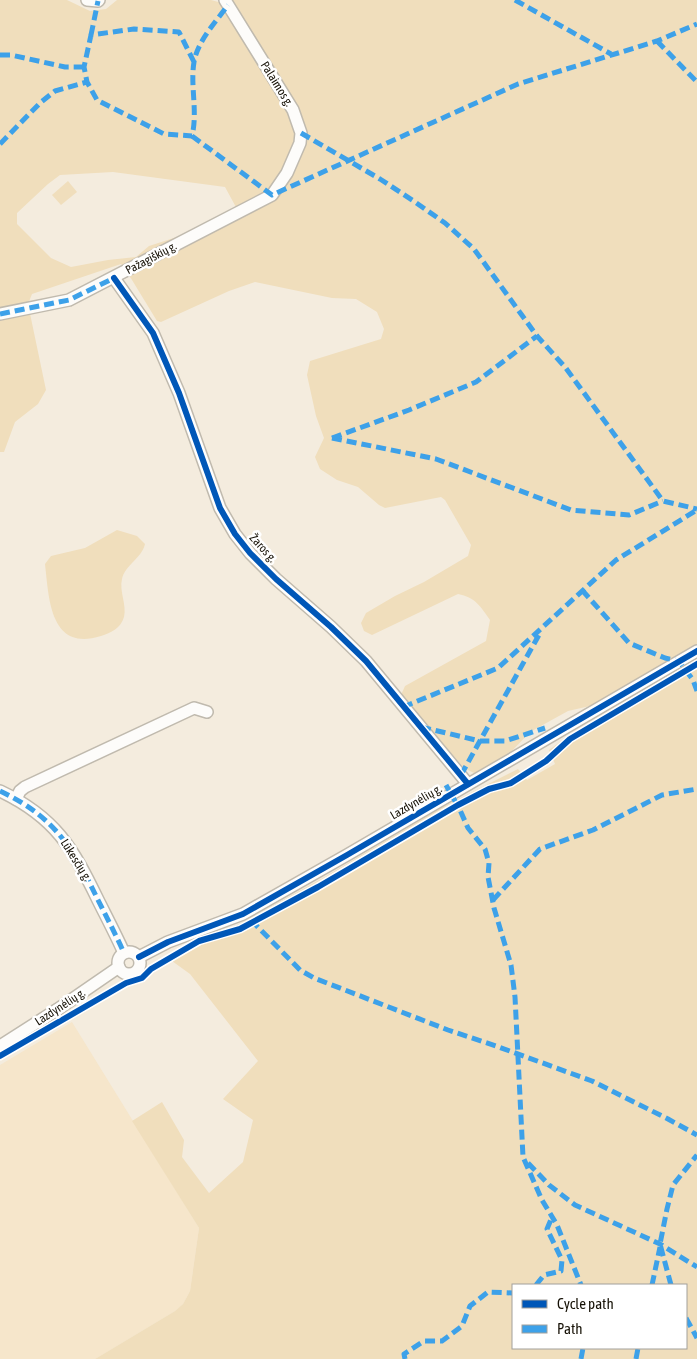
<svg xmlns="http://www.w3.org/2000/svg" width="697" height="1359" viewBox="0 0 697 1359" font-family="'Asap Condensed',sans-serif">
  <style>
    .built { fill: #f6e6cb }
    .green { fill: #f0debc; fill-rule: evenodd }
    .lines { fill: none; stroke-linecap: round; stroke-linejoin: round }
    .street-casing { stroke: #c0baae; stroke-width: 14 }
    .street { stroke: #fdfcfa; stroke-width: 11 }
    .quiet { stroke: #3da1e9; stroke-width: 5; stroke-dasharray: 10 5; stroke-linecap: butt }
    .cycleway-casing { stroke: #fff; stroke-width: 9 }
    .cycleway { stroke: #0057b8; stroke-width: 6 }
    .labels { text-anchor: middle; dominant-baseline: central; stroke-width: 5; stroke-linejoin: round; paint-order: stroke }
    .street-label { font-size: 12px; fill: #161106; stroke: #fff }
  </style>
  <rect width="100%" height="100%" fill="#f4ecde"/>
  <polygon class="built" points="72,1022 199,1228 190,1291 183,1304 175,1311 95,1359 0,1359 0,1065"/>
  <g class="green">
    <path d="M0,0H67L90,11L106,9L117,0H211L222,3L227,0H697V645L590,706L568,711L530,732L509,754L480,772L474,773L464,768L401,695L405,686L486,641L490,620C481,607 475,597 458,594L372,635L364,631L361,623L366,613L395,596L424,582L468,556L471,545L445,500L441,497L385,508L379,505L358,487L337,480L320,469L315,457L324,438L316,416L307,375L310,361L381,339L384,329L377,312L356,299L332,298L255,282L229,291L161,322L157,321L132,280L121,264L32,294L28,304L46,390L38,404L15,422L4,452H0ZM113,172L225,187L237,209L180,236L149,246L136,257L108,260L71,267L51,258L17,224V213L48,184L60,175Z"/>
    <polygon points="68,181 77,192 61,205 52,195"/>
    <path d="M117,530L137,536L145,544C142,558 125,565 122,579C119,591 127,605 124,617C121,628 111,633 101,636C50,652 49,599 45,564L51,556L85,548Z"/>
    <path d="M697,660V1359H95L175,1311L183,1304L190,1291L199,1228L132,1121L162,1102L184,1140L182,1157L209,1193L243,1162L253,1120L223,1099L258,1061L190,974L172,961L323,878L441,808L518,769L527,780L555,764L549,750L575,731ZM513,1285H686V1348H513Z"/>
  </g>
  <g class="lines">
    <g class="street-casing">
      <g id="street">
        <polyline points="87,0 98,1 99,0"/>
        <polyline points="114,278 153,333 179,393 220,508 235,534 250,553 276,579 331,627 366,661 468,784"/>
        <polyline points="0,314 69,300 272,195 287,173 300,143 301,133 293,110 225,0"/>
        <path d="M0,791C55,817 73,848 98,900C107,918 116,935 124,953"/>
        <polyline points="16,799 20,791 25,787 194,708 207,712"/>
        <circle cx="129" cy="963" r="11"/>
        <polyline points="139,957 168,942 243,914 347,855 697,651"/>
        <polyline points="0,1046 58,1009 119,967"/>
      </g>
    </g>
    <use href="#street" class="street"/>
    <g class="quiet">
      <polyline points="515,0 611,54"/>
      <polyline points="91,35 98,1"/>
      <polyline points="657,41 697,82"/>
      <polyline points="0,55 11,55 65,67 84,67"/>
      <path d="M194,62L179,32L134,29L91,35L84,67L87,82L97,100L164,134L192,136C198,111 190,86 194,62C198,40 216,22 228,5"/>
      <polyline points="301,133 380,179 415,202 445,223 474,249 537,336 565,367 663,501 697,509"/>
      <polyline points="192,136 272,195 518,84 657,41 697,24"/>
      <polyline points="0,144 40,103 55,91 87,82"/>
      <polyline points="0,314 69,300 114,278 115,280"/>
      <polyline points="332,438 436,459 571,510 629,515 663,501"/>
      <polyline points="332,438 409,410 476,382 537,336"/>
      <polyline points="582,590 629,643 665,658 679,661 693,680 697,691"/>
      <polyline points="403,707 498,668 616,560 697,510"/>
      <polyline points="421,727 480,741 505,741 545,728"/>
      <polyline points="461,775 540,633"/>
      <polyline points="446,785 460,810 468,828 485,849 489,863 488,877 494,908 511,965 515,997 523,1157 542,1200 557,1225 581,1285"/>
      <path d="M0,791C55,817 73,848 98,900C107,918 116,935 124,953"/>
      <polyline points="493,900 540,849 593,830 662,795 697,789"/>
      <polyline points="251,920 300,970 314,978 448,1030 496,1046 592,1081 668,1119 697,1135"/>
      <polyline points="528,1163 549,1185 575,1205 660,1244 697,1267"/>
      <polyline points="536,1285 544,1275 561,1271 562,1260 547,1229 552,1217"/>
      <polyline points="652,1285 660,1247"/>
      <polyline points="671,1285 660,1244 667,1209 673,1185 697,1155"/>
      <polyline points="686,1318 697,1338"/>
      <polyline points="405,1359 404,1354 424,1341 442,1341 462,1326 470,1306 488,1292 513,1293"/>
      <polyline points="581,1359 583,1348"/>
      <polyline points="636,1359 638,1348"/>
    </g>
    <g class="cycleway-casing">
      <g id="cycleway">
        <polyline points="114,278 153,333 179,393 220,508 235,534 250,553 276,579 331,627 366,661 468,784"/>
        <polyline points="139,957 168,942 243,914 347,855 697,651"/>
        <polyline points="0,1056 126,983 142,978 151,969 199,941 240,929 318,887 458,805 489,789 511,783 546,761 570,739 697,664"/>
      </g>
    </g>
    <use href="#cycleway" class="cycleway"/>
  </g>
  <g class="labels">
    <g class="street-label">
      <text transform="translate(277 84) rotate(58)">Palaimos g.</text>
      <text transform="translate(151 258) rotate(-28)">Pažagiškių g.</text>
      <text transform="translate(263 548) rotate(48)">Žaros g.</text>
      <text transform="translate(416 802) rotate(-30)">Lazdynėlių g.</text>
      <text transform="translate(76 860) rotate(58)">Lūkesčių g.</text>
      <text transform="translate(60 1007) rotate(-33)">Lazdynėlių g.</text>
    </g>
  </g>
  <rect x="512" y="1284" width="175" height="65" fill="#ffffff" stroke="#a2a09b"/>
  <rect x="522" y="1300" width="25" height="8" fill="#0057b8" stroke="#a2a09b"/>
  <text x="557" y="1309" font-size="15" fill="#161106">Cycle path</text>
  <rect x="522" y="1325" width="25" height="8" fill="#3da1e9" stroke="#a2a09b"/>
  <text x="557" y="1334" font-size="15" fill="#161106">Path</text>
</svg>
